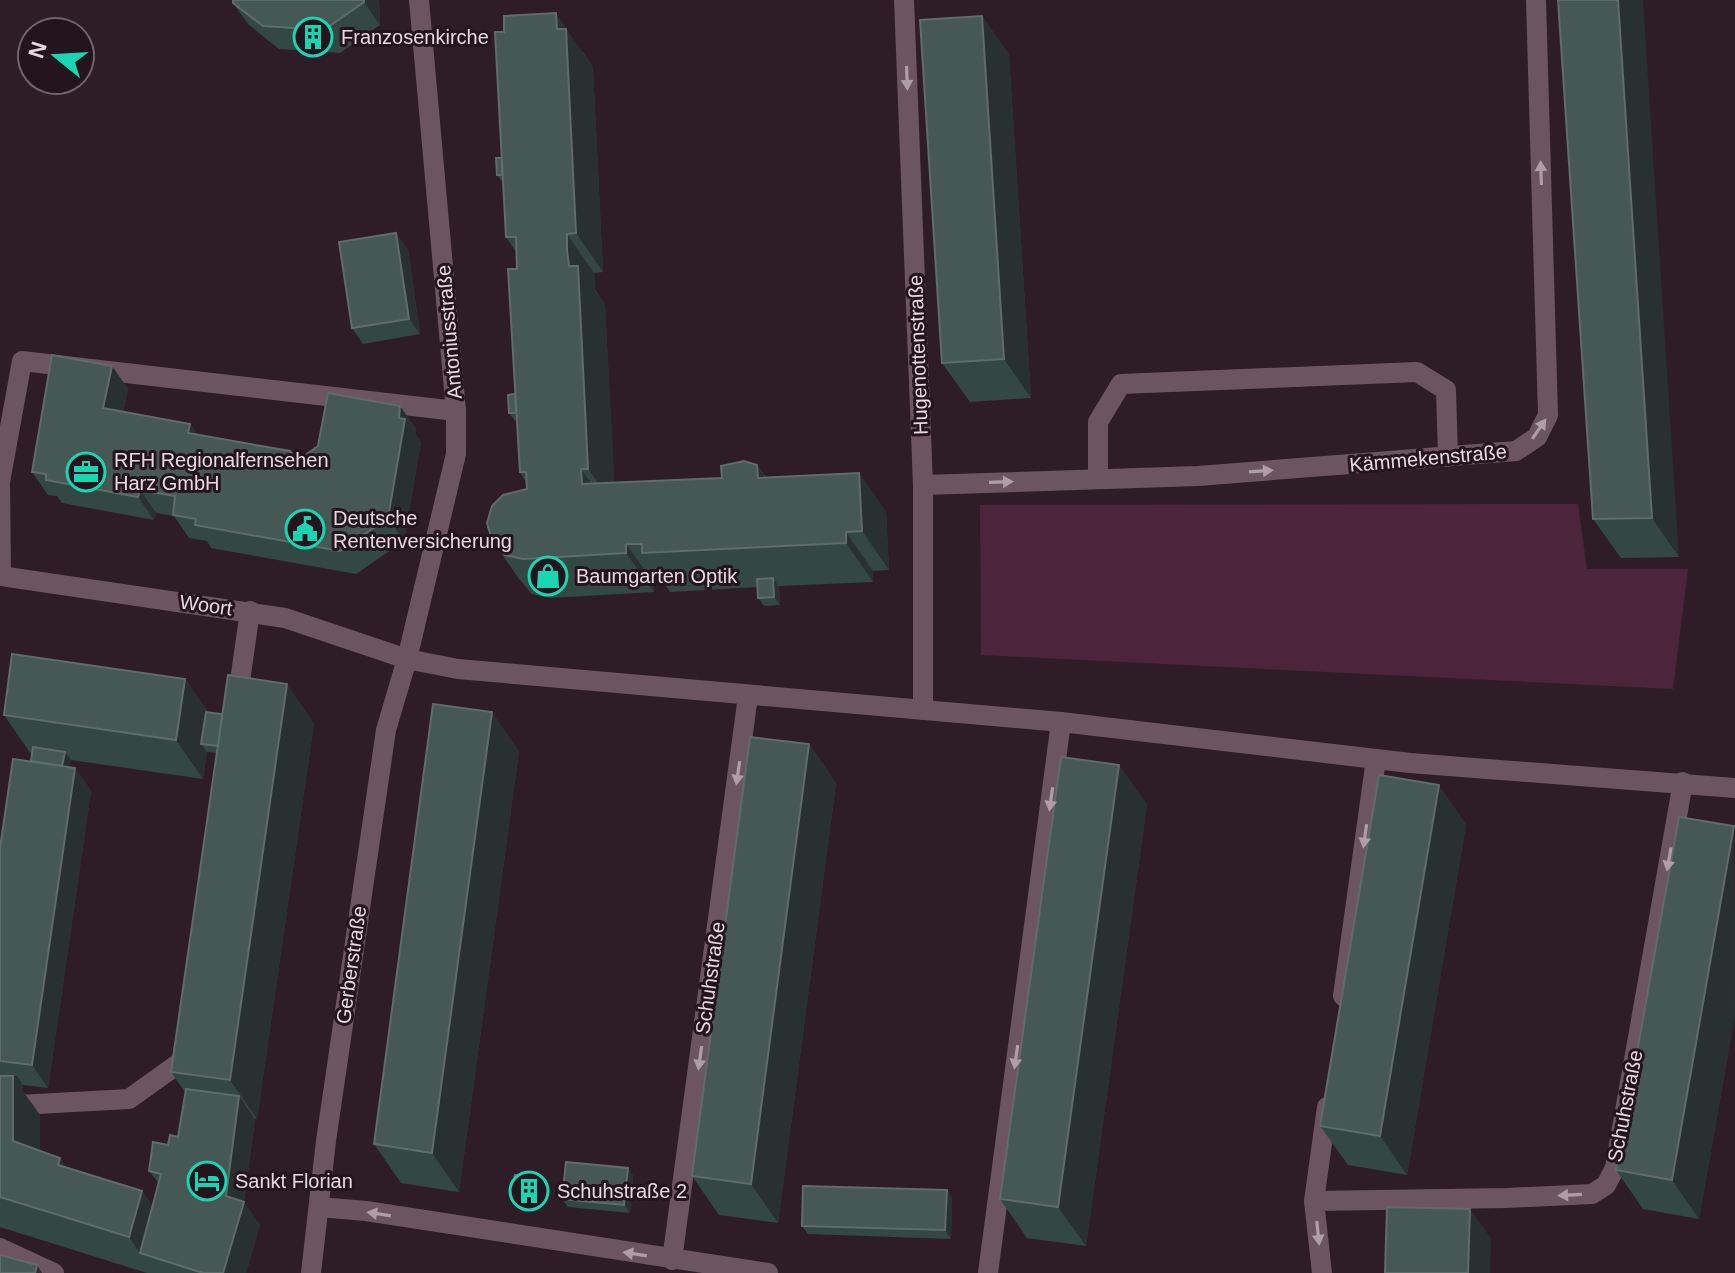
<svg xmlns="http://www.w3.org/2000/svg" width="1735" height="1273" viewBox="0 0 1735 1273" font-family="Helvetica,sans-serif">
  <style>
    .green { fill: #4c253c }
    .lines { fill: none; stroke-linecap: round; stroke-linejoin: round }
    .minor { stroke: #6c5561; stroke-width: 20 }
    .wall { fill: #334842; fill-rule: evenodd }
    .shaded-wall { fill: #293030 }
    .building { fill: #465853; stroke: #5f6c69; stroke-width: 2 }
    .oneway { fill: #af9ea6 }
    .labels { text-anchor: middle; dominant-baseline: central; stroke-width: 6; stroke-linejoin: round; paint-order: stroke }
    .poi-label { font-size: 20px; fill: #e5d9df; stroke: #24141d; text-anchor: start }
    .street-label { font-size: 20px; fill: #e5d9df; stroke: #24141d }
  </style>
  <rect width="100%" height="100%" fill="#2e1d27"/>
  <polygon class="green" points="1578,504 1587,569 1688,569 1673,689 981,655 980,505"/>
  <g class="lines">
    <g class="minor">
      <polyline points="904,0 923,485 923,710"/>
      <polyline points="1098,479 1098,422 1121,384 1417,372 1446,390 1448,457"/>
      <polyline points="923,485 1198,476 1516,451 1537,437 1548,415 1536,0"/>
      <polyline points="0,576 285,618 407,659 458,669 1061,722 1410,763 1735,788"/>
      <polyline points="1,576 0,482 22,361 456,411"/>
      <polyline points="237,702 250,611"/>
      <polyline points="1343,996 1376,759"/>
      <polyline points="0,1106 129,1099 182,1061 184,1046"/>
      <polyline points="1314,1201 1327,1107"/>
      <polyline points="319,1207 366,1211 768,1273"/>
      <polyline points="0,1248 54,1273"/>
      <polyline points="672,1260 748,696"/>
      <polyline points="311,1273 326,1141 386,730 407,659 456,454 456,411 419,0"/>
      <polyline points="988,1273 1061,722"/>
      <polyline points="1322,1273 1314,1201 1507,1198 1592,1194 1606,1185 1615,1168 1683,782"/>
    </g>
  </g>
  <g class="wall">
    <polygon points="233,0 379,0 380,25 340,53 279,49 249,25 233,3"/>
    <polygon points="1558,0 1679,557 1621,558 1593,519"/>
    <polygon points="982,16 1009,55 1031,398 970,402 942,363"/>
    <polygon points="504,32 583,52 593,68 603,272 594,273 595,289 605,305 614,482 722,478 757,465 766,477 859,473 886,512 889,570 873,571 873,582 779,586 780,605 764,606 758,598 758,587 670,592 664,583 654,583 654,592 550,598 532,594 519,579 492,540 527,489 526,482 520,472 517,421 515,421 509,413 515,394 516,252 506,237 503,183 497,175 502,158"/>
    <polygon points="408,249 420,334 363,344 352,328"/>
    <polygon points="112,366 128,389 123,412 190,424 197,434 297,461 400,406 416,429 416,435 421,442 404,541 356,574 211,548 207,541 189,538 174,516 156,513 154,520 62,503 57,496 48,495 32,472"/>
    <path d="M185,679L208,712L314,723L257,1119H255L244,1202L260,1225L246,1273H147L0,1227V848L31,761V754L4,715ZM207,752L217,753L171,1072L185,1092L178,1137L168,1145L149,1171L159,1184L153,1207L142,1191L68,1168L40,1151V1115L22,1090L23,1085L48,1088L91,791L75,768L69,767L71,760L203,779Z"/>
    <polygon points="809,744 836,783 778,1223 719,1215 692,1176"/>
    <polygon points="519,751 459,1192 401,1183 374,1144"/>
    <polygon points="1147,804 1086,1246 1027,1238 1000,1199"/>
    <polygon points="1466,824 1407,1175 1348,1165 1320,1126"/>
    <polygon points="1734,826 1735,1014 1699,1219 1643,1209 1616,1170"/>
    <polygon points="628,1168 633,1176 630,1213 568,1207 562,1199"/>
    <polygon points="539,1186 537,1200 518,1197 512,1189"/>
    <polygon points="947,1190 952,1198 951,1239 808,1234 802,1226"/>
  </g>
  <g class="shaded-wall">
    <polygon points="364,0 379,0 380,25 364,2"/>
    <polygon points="1618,0 1643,0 1679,557 1652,518"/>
    <polygon points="556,13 593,68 603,272 576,233"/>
    <polygon points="982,16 1009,55 1031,398 1004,359"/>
    <polygon points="396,233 408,249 420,334 409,319"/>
    <polygon points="567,234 594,273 595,290 605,305 616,508 588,469 569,266"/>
    <polygon points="112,366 128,389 119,431 103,408"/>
    <polygon points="400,406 416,429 416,435 421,442 404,541 388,518"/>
    <polygon points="190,424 206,447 188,433"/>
    <polygon points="757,465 784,504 758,478"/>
    <polygon points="581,469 609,508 582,484"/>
    <polygon points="859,473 886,512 889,570 862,531"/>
    <polygon points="140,490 156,513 154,520 138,497"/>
    <polygon points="846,532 873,571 873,582 846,543"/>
    <polygon points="626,544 654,583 654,592 626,553"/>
    <polygon points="773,578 779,587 780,605 774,597"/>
    <polygon points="185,679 212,718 201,744 207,752 203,779 176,740"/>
    <polygon points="287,684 314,723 257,1119 230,1080"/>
    <polygon points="492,712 519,751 459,1192 432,1153"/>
    <polygon points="809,744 836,783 778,1223 751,1184"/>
    <polygon points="65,752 71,760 66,787 60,779"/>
    <polygon points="1119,765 1147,804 1086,1246 1058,1207"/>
    <polygon points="75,768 91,791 48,1088 32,1065"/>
    <polygon points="1439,785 1466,824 1407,1175 1380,1136"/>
    <polygon points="1734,826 1735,1014 1699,1219 1672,1180"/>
    <polygon points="13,1076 17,1076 23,1085 22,1090 40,1115 40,1180 13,1141"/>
    <polygon points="239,1096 255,1119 244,1202 260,1225 246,1273 223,1273 226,1196"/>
    <polygon points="60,1158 88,1197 58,1165"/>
    <polygon points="628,1168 633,1176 630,1213 624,1205"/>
    <polygon points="534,1178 539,1186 537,1200 531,1191"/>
    <polygon points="947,1190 952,1198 951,1239 945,1230"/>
    <polygon points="142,1191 169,1230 140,1253 129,1237"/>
    <polygon points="1470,1209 1491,1238 1490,1273 1468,1273"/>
    <polygon points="37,1265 42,1273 35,1273"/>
  </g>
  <g class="building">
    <polygon points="233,0 364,0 364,2 324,30 263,26 233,3"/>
    <polygon points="1558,0 1618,0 1652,518 1593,519"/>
    <polygon points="556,13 557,29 566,29 576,233 567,234 567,250 569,266 578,266 588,469 581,469 582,484 722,478 721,466 744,461 757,465 758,478 859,473 862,531 846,532 846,543 642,553 642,544 626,544 626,553 523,559 505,555 492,540 487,523 492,506 503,495 527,489 526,472 520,472 508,269 517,269 516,237 506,237 495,32 504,32 504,16"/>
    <polygon points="982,16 1004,359 942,363 920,20"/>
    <polygon points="496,158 502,158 502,175 497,175"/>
    <polygon points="396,233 409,319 352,328 339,242"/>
    <polygon points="52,355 112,366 103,408 190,424 188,433 290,451 297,461 318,446 328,393 400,406 399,418 405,419 388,518 340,551 195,525 196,519 173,515 175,496 140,490 138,497 46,480 46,474 32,472"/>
    <polygon points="515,394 516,413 509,413 508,395"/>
    <polygon points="773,578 774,597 758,598 757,579"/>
    <polygon points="12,654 185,679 176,740 4,715"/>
    <polygon points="228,675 287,684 230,1080 171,1072"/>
    <polygon points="433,704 492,712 432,1153 374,1144"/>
    <polygon points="206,712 222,714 218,746 201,744"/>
    <polygon points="750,737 809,744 751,1184 692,1176"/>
    <polygon points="33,747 65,752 62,766 31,761"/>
    <polygon points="1061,757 1119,765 1058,1207 1000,1199"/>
    <polygon points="13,759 75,768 32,1065 0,1061 0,848"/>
    <polygon points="1379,775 1439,785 1380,1136 1320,1126"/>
    <polygon points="1679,817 1734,826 1672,1180 1616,1170"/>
    <polygon points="0,1076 13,1076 13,1141 60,1158 58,1165 142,1191 129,1237 0,1197"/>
    <polygon points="186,1089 239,1096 226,1196 244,1202 223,1273 203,1273 140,1253 161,1174 149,1171 153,1142 168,1145 170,1135 178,1137"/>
    <polygon points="566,1162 628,1168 624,1205 562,1199"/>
    <polygon points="515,1175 534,1178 531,1191 512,1189"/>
    <polygon points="803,1186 947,1190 945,1230 802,1226"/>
    <polygon points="1387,1207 1470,1209 1468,1273 1385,1273"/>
    <polygon points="0,1255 37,1265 35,1273 0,1273"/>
  </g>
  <defs><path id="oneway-solid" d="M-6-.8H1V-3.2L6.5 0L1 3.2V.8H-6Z" transform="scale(2)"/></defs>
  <g class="oneway">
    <use href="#oneway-solid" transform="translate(907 78) rotate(88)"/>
    <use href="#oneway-solid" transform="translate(1541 173) rotate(-92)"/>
    <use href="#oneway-solid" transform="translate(1539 429) rotate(-56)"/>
    <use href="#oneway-solid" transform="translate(1261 471) rotate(-4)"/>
    <use href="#oneway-solid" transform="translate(1001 482) rotate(-2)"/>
    <use href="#oneway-solid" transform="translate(738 773) rotate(98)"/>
    <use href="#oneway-solid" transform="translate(1051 799) rotate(98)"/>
    <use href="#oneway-solid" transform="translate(1365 836) rotate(98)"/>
    <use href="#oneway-solid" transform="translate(1669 859) rotate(100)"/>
    <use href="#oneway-solid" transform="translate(1016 1057) rotate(98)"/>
    <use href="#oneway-solid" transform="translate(700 1058) rotate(98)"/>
    <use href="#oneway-solid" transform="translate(1570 1195) rotate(177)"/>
    <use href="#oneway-solid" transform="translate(379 1214) rotate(-171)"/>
    <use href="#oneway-solid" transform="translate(1318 1233) rotate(84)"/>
    <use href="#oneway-solid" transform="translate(635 1254) rotate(-171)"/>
  </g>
  <defs>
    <g id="building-ring" transform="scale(2)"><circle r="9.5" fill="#24141d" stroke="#19d5b2" stroke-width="1.5"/><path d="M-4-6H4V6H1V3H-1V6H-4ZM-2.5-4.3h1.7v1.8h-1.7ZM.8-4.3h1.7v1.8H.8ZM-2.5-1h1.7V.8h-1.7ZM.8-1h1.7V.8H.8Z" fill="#19d5b2"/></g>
    <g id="office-ring" transform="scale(2)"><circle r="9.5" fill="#24141d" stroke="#19d5b2" stroke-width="1.5"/><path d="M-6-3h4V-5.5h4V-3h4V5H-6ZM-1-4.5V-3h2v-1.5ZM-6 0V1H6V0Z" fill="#19d5b2"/></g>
    <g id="civic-ring" transform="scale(2)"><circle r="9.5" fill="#24141d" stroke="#19d5b2" stroke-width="1.5"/><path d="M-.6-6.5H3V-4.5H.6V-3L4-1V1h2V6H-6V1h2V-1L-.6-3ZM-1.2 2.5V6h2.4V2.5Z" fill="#19d5b2"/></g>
    <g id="shop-ring" transform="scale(2)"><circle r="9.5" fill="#24141d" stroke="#19d5b2" stroke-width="1.5"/><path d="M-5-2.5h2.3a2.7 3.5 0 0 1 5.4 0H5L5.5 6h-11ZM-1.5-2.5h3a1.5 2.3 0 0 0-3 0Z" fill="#19d5b2"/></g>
    <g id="hotel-ring" transform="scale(2)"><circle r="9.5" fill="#24141d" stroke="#19d5b2" stroke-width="1.5"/><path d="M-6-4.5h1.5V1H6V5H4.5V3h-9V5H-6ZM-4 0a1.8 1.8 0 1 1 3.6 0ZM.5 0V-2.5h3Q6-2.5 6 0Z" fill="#19d5b2"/></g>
  </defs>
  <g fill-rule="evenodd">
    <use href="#building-ring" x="313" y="37"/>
    <use href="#office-ring" x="86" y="472"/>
    <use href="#civic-ring" x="305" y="529"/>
    <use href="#shop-ring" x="548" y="576"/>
    <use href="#hotel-ring" x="207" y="1181"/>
    <use href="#building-ring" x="529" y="1191"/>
  </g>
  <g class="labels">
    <g class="poi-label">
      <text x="341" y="37">Franzosenkirche</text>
      <text x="114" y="460">RFH Regionalfernsehen<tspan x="114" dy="23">Harz GmbH</tspan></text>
      <text x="333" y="518">Deutsche<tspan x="333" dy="23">Rentenversicherung</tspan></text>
      <text x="576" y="576">Baumgarten Optik</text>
      <text x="235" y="1181">Sankt Florian</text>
      <text x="557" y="1191">Schuhstraße 2</text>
    </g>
    <g class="street-label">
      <text transform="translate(449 332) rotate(-95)">Antoniusstraße</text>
      <text transform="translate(918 355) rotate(-92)">Hugenottenstraße</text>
      <text transform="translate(1428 458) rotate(-5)">Kämmekenstraße</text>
      <text transform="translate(206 605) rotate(8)">Woort</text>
      <text transform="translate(351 965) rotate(-82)">Gerberstraße</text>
      <text transform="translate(710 978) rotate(-82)">Schuhstraße</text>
      <text transform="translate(1625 1106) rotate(-79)">Schuhstraße</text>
    </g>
  </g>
  <g transform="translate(56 56) rotate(288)"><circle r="38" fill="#24141d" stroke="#71636b" stroke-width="2"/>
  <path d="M0-6L14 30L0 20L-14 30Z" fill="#19d5b2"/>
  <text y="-12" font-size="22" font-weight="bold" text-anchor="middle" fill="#e5d9df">N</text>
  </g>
</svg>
